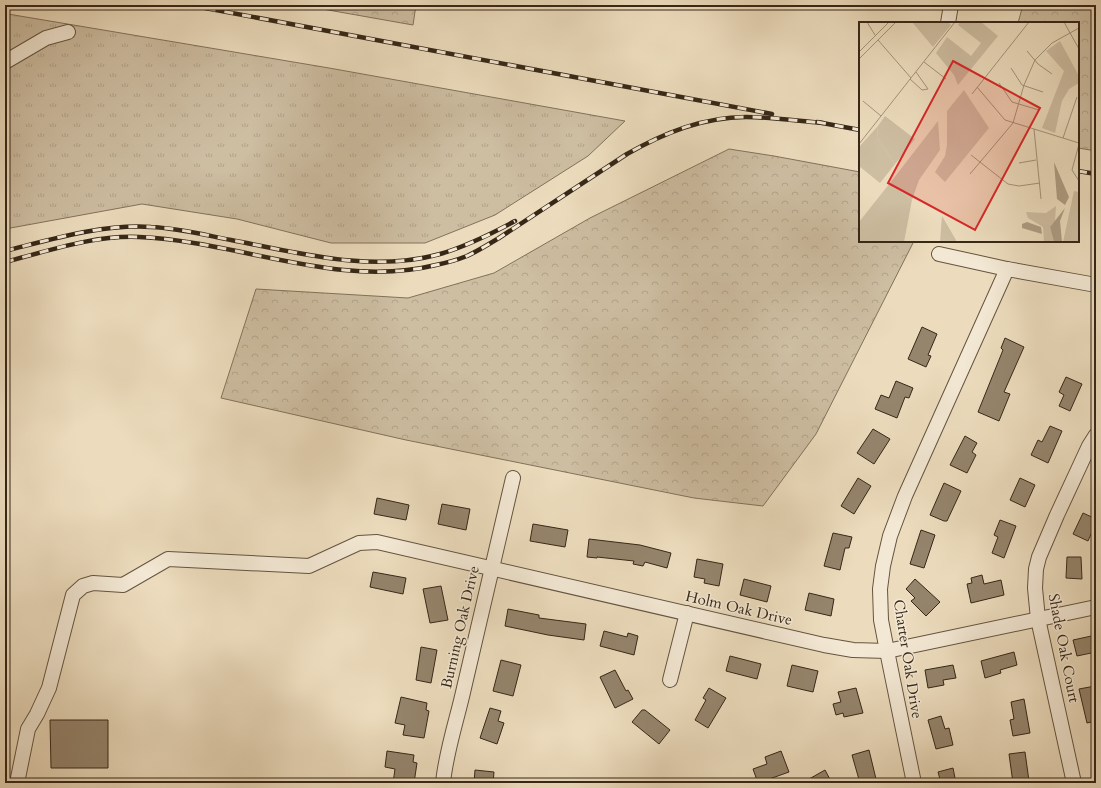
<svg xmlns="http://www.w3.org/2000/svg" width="1101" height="788" viewBox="0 0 1101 788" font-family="Cardo,serif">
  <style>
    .grass { fill: url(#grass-tufts); stroke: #82725c }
    .forest { fill: url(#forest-crowns); stroke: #82725c }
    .building { fill: #95856d; stroke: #362717 }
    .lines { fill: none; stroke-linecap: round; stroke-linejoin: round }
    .minor-casing { stroke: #645440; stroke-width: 16 }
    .minor { stroke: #f3e8d4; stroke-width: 14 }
    .rail-casing { stroke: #362717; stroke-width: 4.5 }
    .rail { stroke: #f3e8d4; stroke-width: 3; stroke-dasharray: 9; stroke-linecap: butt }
    .labels { text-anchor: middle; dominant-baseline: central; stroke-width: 3; stroke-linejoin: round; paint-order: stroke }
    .street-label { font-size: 15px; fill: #362717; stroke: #f3e8d4 }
    .inset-road { fill: none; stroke: #a3947b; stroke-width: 1 }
    .view { fill: #d62828; fill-opacity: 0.15; stroke: #d62828; stroke-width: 2 }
    .inset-edge { fill: none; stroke: #362717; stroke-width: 2 }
  </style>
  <defs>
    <pattern id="grass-tufts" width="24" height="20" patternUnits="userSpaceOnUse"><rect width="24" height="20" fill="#cdbda1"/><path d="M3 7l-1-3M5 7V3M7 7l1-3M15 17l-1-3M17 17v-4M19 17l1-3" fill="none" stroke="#b1a28a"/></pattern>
    <pattern id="forest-crowns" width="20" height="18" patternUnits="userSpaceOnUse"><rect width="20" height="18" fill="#cdbda1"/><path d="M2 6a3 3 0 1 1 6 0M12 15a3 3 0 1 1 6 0" fill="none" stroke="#b1a28a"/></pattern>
  </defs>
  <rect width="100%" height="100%" fill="#ecdcbd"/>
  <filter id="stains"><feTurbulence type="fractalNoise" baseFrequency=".005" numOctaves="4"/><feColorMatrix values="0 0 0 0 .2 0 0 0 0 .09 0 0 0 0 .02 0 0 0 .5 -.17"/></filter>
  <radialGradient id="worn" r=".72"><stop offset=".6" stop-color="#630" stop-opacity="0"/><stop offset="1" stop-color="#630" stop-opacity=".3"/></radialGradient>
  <polygon class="grass" points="8,14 329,68 625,121 588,156 495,215 425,243 331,243 237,219 142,204 5,229 5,36"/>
  <g class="forest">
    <polygon points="300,5 416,5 413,25"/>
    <polygon points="1023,5 1096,5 1096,151 1078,148 1078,23 1018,23"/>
    <polygon points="729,149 774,156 860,172 860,241 914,241 816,434 763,506 694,498 406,440 221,398 256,289 408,298 494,273 590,218"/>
  </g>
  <g class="building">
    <polygon points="922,327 937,334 928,355 931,356 926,367 908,359"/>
    <polygon points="1005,338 1024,347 1004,392 1010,394 999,421 978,412 1003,350 1001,348"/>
    <polygon points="1066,377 1082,384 1070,411 1059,406 1064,395 1059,392"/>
    <polygon points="896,381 913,388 909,398 905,397 897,418 875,409 881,395 889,398"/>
    <polygon points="1050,426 1062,431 1048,463 1031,455 1038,440 1042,442"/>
    <polygon points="873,429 890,439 874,464 857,453"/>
    <polygon points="965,436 977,443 972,452 976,455 967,473 950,465"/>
    <polygon points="858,478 871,486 854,514 841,506"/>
    <polygon points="1020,478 1035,485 1025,507 1010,500"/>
    <polygon points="944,483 961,491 947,521 944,521 930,515"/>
    <polygon points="377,498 409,505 406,520 374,514"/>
    <polygon points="442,504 470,509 466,530 438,524"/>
    <polygon points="1083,513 1096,519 1096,523 1088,541 1073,534"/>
    <polygon points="1000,520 1016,526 1004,558 992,553 998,537 994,535"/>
    <polygon points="533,524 568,530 565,547 530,541"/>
    <polygon points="921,530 935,535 924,568 910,564"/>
    <polygon points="833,533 852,537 849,548 845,548 840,570 824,566"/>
    <polygon points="589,539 640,545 671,553 667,568 645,562 643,566 633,564 634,561 597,557 597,558 587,557"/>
    <polygon points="1067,557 1081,557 1082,579 1066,578"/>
    <polygon points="697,559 723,564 719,586 704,583 705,579 694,577"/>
    <polygon points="373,572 406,578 403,594 370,587"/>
    <polygon points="982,575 984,584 1001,580 1004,595 971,603 967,584 972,583 971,578"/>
    <polygon points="744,579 771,586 767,602 740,595"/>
    <polygon points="915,579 940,602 926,616 911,601 915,598 906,589"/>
    <polygon points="441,586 448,620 430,623 423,589"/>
    <polygon points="809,593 834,599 831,616 805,610"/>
    <polygon points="508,609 539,615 539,618 586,624 584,640 548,635 505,626"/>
    <polygon points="604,631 627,637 628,633 638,636 634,655 600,646"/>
    <polygon points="1096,635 1096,652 1077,656 1073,640"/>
    <polygon points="421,647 437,650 431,683 416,680"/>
    <polygon points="1014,652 1017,665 1000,670 1001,673 985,678 981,661"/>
    <polygon points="730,656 761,664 757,679 726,671"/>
    <polygon points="501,660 521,665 513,696 493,691"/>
    <polygon points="792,665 818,671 813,692 787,686"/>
    <polygon points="953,665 956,678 943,680 944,685 928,688 925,670"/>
    <polygon points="615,670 626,691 628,690 633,699 615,708 600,677"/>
    <polygon points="1095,686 1096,692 1096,721 1087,723 1079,689"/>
    <polygon points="709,688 726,698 708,728 695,720 706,700 703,698"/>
    <polygon points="856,688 863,713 844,717 843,713 836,715 833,704 841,702 838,692"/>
    <polygon points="401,697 427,703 426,710 429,711 424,738 403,735 405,725 395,723"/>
    <polygon points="1024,699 1030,733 1013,736 1010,720 1014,719 1011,702"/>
    <polygon points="490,708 501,711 498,721 504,723 497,744 480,738"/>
    <polygon points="642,710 645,710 670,730 659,744 632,722"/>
    <polygon points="941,716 945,729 949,728 953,745 936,749 928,720"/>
    <polygon points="50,720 108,720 108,768 51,768"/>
    <polygon points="869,750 877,783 860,783 852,755"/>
    <polygon points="387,751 414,755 413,762 417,763 414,783 393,783 395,769 385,767"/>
    <polygon points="781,751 789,772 758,783 753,769 767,764 765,757"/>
    <polygon points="1025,752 1029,781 1013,783 1009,754"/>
    <polygon points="953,768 956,783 941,783 938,772"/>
    <polygon points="475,770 494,772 493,783 474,783"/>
    <polygon points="825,770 832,783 802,783"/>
  </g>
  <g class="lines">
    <g class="minor-casing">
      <g id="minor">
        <polyline points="948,23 951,5"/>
        <polyline points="5,62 46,38 68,32"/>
        <polyline points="939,254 1007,269 1096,285"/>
        <polyline points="670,680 687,613"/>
        <polyline points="17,783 28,729 37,714 49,688 73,595 83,586 93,583 123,585 168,559 309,566 359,543 377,542 824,645 853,650 887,651 1096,607"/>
        <path d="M443,783C446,751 457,720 464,688C480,618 496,548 513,478"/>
        <polyline points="914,783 887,651 881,620 880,589 883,566 890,536 905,496 1007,269"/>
        <polyline points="1074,783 1038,619 1035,588 1036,569 1039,557 1057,515 1089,446 1096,435"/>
      </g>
    </g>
    <use href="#minor" class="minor"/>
    <g class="rail-casing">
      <g id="rail">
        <polyline points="189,5 772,114"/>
        <polyline points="817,122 860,130"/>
        <polyline points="1078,171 1096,174"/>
        <path d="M5,251C53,239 101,224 151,227C178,228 205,235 231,240C300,253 371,273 440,254C467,246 491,234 515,221"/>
        <path d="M5,262C48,251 94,235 139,237C238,241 337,289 436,265C446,263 457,260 467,256C478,251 489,244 499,238L627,154C664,133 703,117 746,117C772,117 797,121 823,123"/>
      </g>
    </g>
    <use href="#rail" class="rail"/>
  </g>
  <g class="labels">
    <g class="street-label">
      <text transform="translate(739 608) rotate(13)">Holm Oak Drive</text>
      <text transform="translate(460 627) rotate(-77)">Burning Oak Drive</text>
      <text transform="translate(1064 648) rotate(79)">Shade Oak Court</text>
      <text transform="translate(908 659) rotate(81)">Charter Oak Drive</text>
    </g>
  </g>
  <g transform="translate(859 22)">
    <rect width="220" height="220" fill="#ecdcbd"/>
    <path d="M79,99L81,128L60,158L53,178L31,161ZM19,104L18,116L36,142L21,161L0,144V125Z" fill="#cdbda1"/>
    <path d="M53,0H89L92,3L74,25ZM101,0H122L139,14L99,63L95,53L77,31L88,15L112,34L122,21L99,3ZM201,19L220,54V61L210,67L203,79L196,111L183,106L205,49L187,29ZM105,68L130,106L86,160L76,150L86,134L88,123V89ZM26,94L56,117L36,142L18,116L19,104ZM31,161L53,178L45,220H0V200ZM215,169L220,170V220H204ZM197,184L196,199L191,205L195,220H185L184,205L169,196L167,190L187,191ZM83,194L97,218V220H81Z" fill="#cdbda1"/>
    <path d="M195,140L210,175L206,183L198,177ZM206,186L201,199L203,220H195L191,205ZM168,200L182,205L183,212L163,206V202Z" fill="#ae9e85"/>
    <path class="inset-road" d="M8,0L16,13M205,0L220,27M19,18L52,56M168,29L179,42L193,52M0,30L30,0M0,37L37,0M65,40L87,57M152,46L163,63L184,70M51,57L63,68L69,67L57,50M140,61L153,80L180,88M118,65L146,98L220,121M113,72L170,0M4,79L22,94M175,107L182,177M204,116L218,75M0,122L96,0M220,122L213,148L220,159M112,133L149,162L160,164L181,161M160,141L177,138M111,152L154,101L165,63L176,38L193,21L220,6"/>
    <path class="view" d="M94,39L181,86L116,208L29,161Z"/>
    <rect width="220" height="220" class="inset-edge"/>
  </g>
  <rect width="1101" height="788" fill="none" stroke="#ecdcbd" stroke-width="20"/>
  <rect x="6" y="6" width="1089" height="776" fill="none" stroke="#362717" stroke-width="2"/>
  <rect x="10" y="10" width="1081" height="768" fill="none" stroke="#362717"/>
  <rect width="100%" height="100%" filter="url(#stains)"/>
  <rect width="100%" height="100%" fill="url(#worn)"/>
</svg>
